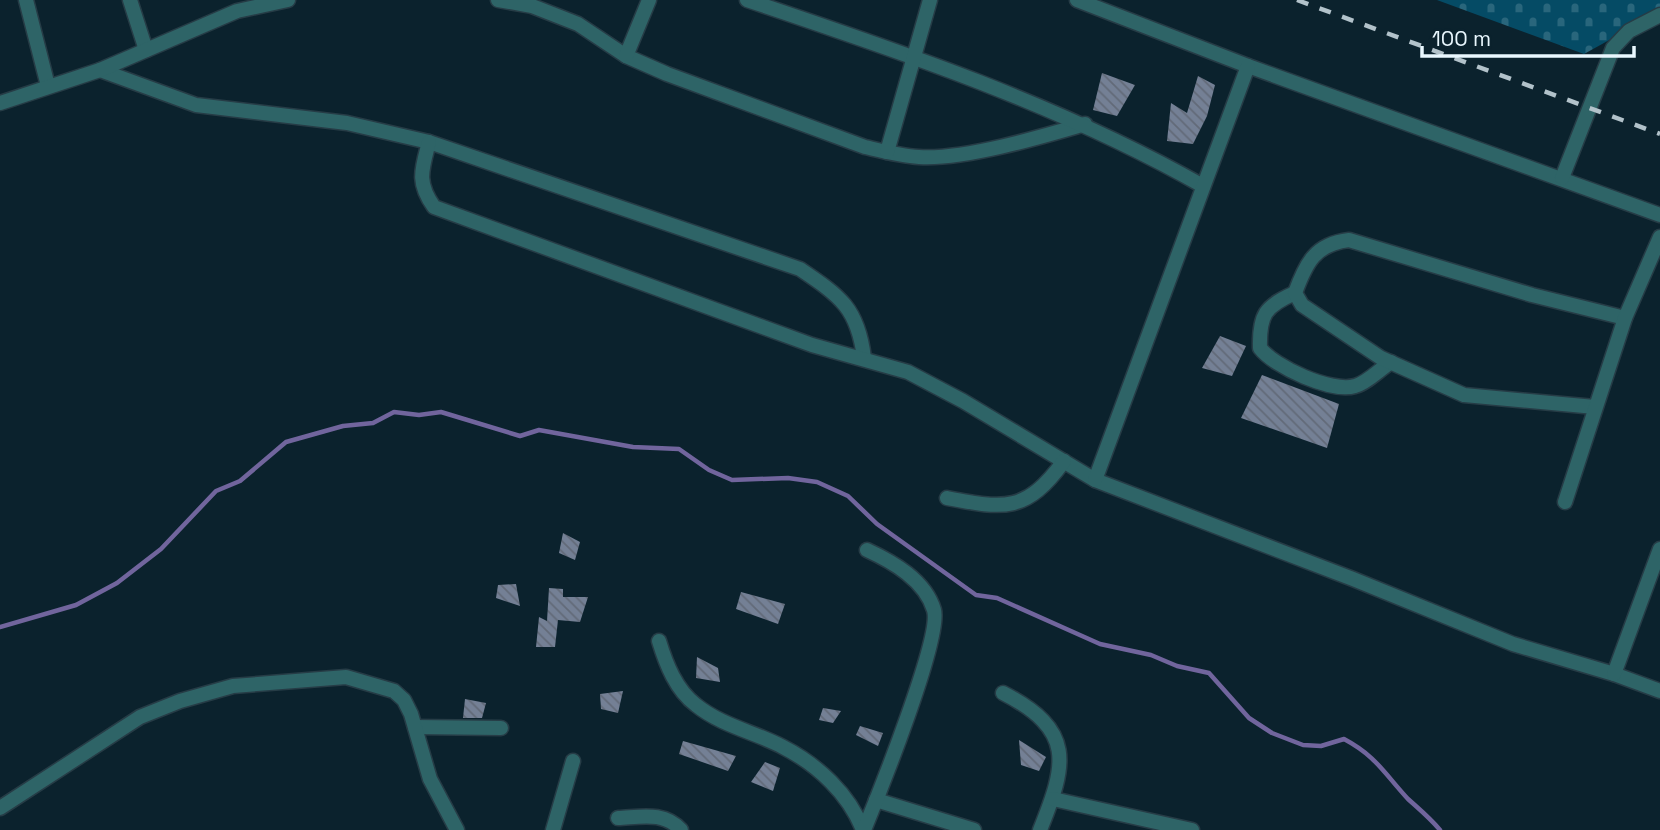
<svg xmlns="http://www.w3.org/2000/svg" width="1660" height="830" viewBox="0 0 1660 830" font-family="'Space Grotesk',sans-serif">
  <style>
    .cemetery { fill: url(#cemetery-stones) }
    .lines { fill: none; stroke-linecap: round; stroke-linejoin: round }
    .stream { stroke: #71659d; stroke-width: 4.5 }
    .building { fill: url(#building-back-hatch) }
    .minor-casing { stroke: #263c46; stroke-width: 17 }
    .minor { stroke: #2e6467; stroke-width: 14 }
    .rail { stroke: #b2c2ca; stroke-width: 4.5; stroke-dasharray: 12 12; stroke-linecap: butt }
  </style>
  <defs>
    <pattern id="cemetery-stones" width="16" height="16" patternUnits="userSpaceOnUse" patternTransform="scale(1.75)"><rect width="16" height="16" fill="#054b65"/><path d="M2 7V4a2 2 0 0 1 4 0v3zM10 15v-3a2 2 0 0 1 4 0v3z" fill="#29667c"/></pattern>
    <pattern id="building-back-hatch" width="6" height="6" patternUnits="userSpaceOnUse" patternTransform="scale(1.75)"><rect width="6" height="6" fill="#748095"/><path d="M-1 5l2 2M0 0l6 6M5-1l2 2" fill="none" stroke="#626a78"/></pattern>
  </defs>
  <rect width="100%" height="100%" fill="#0b222d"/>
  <polygon class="cemetery" points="1437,0 1660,0 1660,12 1584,54"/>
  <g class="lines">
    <path class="stream" d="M0,627L76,605L117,583L161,549L216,491L240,481L286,442L343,426L373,423L394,412L419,415L441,412L520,436L539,430L633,447L679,449L709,470L732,480L788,478L817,482L848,496L877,524L976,595L997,598L1100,644L1151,655L1177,666L1209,673L1249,718L1272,733L1303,745L1321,746L1344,739C1376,756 1384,773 1408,799C1419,809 1430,818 1440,830"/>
  </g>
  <g class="building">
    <polygon points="1102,73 1135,85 1117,116 1093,110"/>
    <polygon points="1198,76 1215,85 1207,116 1193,144 1167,141 1171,103 1187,113"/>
    <polygon points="1220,336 1246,346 1232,376 1202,368"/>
    <polygon points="1262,375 1339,404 1327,448 1241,418"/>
    <polygon points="563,533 580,542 575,560 559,553"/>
    <polygon points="516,584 520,606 496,598 498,585"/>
    <polygon points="549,588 563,589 563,597 588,597 580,622 558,620 555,647 536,647 539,617 547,621"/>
    <polygon points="741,592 785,604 778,624 736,609"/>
    <polygon points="697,657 718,668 720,682 696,678"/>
    <polygon points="623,691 618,713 601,709 600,694"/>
    <polygon points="465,699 486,703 482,718 463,718"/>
    <polygon points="823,708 841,711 833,723 819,720"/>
    <polygon points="860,726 883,733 878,746 856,735"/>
    <polygon points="1019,740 1046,757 1039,771 1021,765"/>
    <polygon points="683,741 736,756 728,771 679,754"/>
    <polygon points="765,762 780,768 773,791 751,782"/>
  </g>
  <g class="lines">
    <g class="minor-casing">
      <g id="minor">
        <polyline points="26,0 48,86"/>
        <polyline points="130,0 146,50"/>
        <path d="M498,0L532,6L578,24L626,56L667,74L865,147C882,151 901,156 919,157C963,160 1041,137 1085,124"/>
        <path d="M747,0C902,52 1060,105 1203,186"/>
        <polyline points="1077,0 1248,66 1660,215"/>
        <polyline points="626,56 649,0"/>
        <path d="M100,70L196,105L347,123L429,142L800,269C840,296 858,308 864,358"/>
        <polyline points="0,103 100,70 237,11 288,0"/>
        <path d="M429,142C422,169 416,182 434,207L812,345L908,372L963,401L1095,480L1353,579L1513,644L1614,674L1660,691"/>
        <polyline points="887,152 930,0"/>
        <polyline points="1562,178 1613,48 1629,31 1660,15"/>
        <path d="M1295,293C1265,306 1259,315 1260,348C1274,367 1332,393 1355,386C1367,383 1380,369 1391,362"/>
        <path d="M1595,407L1464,395L1381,358L1302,305L1295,293C1306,263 1315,244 1349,240L1532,295L1625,318"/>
        <polyline points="1095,480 1248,66"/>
        <path d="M947,498C1005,509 1026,513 1064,461"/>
        <polyline points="1565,502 1625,318 1660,237"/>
        <path d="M659,641C666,664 676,690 696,705C722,726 755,732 783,747C818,765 849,794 863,830"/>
        <polyline points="1614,674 1660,549"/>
        <path d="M1003,693C1075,730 1067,763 1040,830"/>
        <polyline points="415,727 501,728"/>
        <polyline points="1053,799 1192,830"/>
        <polyline points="876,800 974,830"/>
        <polyline points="0,808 140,717 180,701 233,686 346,677 394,691 404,700 411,714 430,779 457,830"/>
        <path d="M618,818C641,817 664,811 681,830"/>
        <polyline points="553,830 573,761"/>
        <path d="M864,830C878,796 942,637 934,610C925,580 893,562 867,550"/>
      </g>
    </g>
    <use href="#minor" class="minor"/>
    <polyline class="rail" points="1297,0 1660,134"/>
  </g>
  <path d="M1422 46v10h212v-10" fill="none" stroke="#e9f7fe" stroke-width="3.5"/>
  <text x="1432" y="46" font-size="21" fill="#e9f7fe" stroke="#0b222d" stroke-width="5" paint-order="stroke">100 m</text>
</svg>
